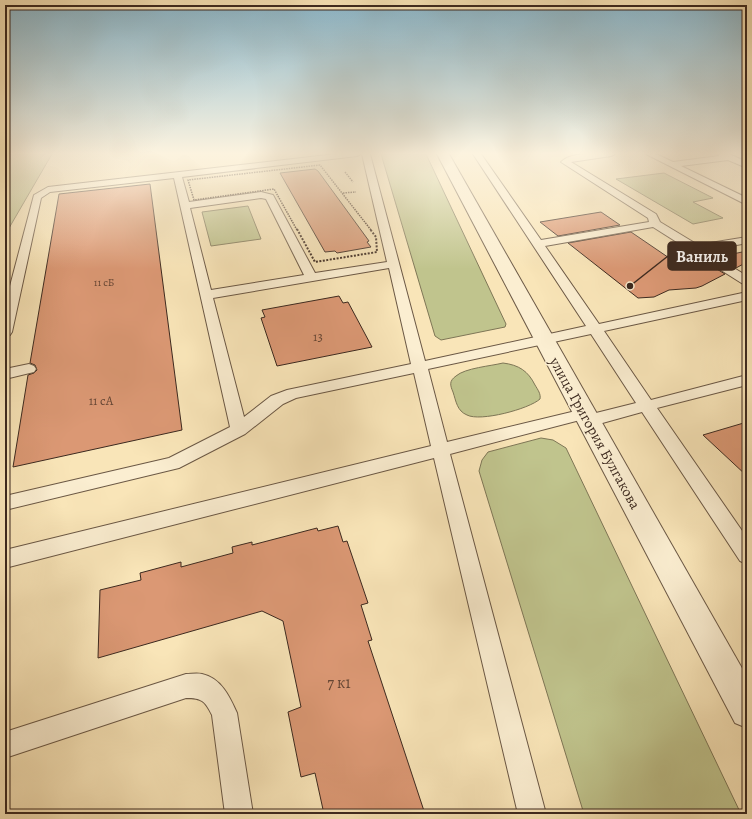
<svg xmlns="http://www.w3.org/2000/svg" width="752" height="819" viewBox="0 0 752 819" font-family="Alegreya,serif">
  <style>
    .green { fill: #c0c48d; stroke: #7e7656 }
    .building { fill: #db9874; stroke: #3c291f }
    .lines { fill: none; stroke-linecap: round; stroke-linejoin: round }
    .lane-casing { stroke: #6b5845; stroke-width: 2 }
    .street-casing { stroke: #6b5845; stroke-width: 2 }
    .path-far1 { stroke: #3c291f; stroke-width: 1.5; stroke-dasharray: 1.5 1; stroke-linecap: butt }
    .path { stroke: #3c291f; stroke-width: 2; stroke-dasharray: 2 1.5; stroke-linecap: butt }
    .lane { fill: #fbeed1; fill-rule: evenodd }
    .street { fill: #fbeed1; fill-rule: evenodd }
    .labels { text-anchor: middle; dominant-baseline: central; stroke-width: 3; stroke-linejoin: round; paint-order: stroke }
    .far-number-label { font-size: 11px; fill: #644534 }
    .number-label { font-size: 13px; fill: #644534 }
    .street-label { font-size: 15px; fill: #3c291f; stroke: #fbeed1 }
    .near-number-label { font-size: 16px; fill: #644534 }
    .leader { fill: none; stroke: #3c291f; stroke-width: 1.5 }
    .callout-dot { fill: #3c291f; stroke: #fbeed1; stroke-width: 1.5 }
    .callout { fill: #3c291f; stroke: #3c291f; stroke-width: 1.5 }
    .callout-label { font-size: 16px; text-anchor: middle; font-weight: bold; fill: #fff }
  </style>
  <rect width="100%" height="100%" fill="#f9e5b8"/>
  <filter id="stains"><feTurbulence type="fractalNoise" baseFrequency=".005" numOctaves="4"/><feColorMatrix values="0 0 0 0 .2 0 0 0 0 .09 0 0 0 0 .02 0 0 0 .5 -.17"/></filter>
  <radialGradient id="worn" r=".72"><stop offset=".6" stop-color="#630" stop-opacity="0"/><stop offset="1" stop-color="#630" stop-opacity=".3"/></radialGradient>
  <g class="green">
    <polygon points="5,154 52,154 5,235"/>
    <polygon points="381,154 426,154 506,324 505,327 441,340 435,336"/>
    <polygon points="664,173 713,198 693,202 723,218 693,224 616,179"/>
    <polygon points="248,206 261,239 211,246 202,212"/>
    <path d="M503,363C519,365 528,371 535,385C538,390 541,394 540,399C529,409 480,422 467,415C457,411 456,401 453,392C450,385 449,381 456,376C465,368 491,366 503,363Z"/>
    <polygon points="541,438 553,440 566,448 741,814 584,814 479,471 482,460 488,452"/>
  </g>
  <g class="building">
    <polygon points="315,169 318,171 369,241 367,242 371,247 337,253 335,251 325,252 280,173"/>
    <polygon points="150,184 182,430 13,467 28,375 34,373 37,370 35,365 30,363 59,194"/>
    <polygon points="601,212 620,225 558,236 540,222"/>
    <polygon points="631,232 678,264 702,260 725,274 702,286 696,288 669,290 654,297 638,298 568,243"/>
    <polygon points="747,251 747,262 736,268 718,257"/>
    <polygon points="339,296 343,303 348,302 372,347 277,366 261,318 265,317 262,310"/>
    <polygon points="747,422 747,476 703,435"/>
    <polygon points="338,526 343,542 347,541 368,603 361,605 372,640 368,641 425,814 324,814 315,773 301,777 288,712 301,707 283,621 262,611 98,658 100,590 141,580 140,573 181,562 181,567 233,553 232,547 252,542 252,545 317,528 318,531"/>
  </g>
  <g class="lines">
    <g class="lane-casing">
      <g id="lane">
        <path d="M336,154H361L357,156L182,177L189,202L261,192L273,195L315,273L387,262L362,154H370L425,361L586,326L473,154H481L541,240L649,222L648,218L561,162C571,151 601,154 615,154L611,156L571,162L656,214L660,222L698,245L747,237V243L706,251L747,276V285L743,284L653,227L545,246L599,324L747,292V300L604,331L651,400L747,375V385L657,408L747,538V564L740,561L642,412L588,427L582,425L580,420L450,454L546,814H518L434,458L5,568V550L431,446L414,373L296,398L283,404L245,434L179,468L5,510V496L169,458L230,427L174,178L50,192L41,198L12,332L10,335L5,336V305L34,195L48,187ZM261,198L266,199L304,275L211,290L190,208ZM389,268L411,364L287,390L271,396L244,417L213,298ZM591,334L636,403L592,414L590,410L584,409L447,442L428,369Z"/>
        <polygon points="646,154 656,154 673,162 719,156 718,154 729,154 747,162 747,168 728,160 681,166 747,198 747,205"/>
        <polygon points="29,364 34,366 36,369 34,372 5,379 5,369"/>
        <path d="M186,674C191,674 197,673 202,674C221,678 230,697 237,713L253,814H225L212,715C205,701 202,698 186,698L5,758V732Z"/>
      </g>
    </g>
    <g class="street-casing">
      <polygon id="street" points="437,154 449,154 747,677 747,728 735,723"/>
    </g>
    <g class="path-far1">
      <polyline points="345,172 353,182"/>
      <polyline points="343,193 356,192"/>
      <polyline points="297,230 274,189 194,200 188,180 320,165 371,230"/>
    </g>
    <polyline class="path" points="297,229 315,262 377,252 376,237 370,229"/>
    <use href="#lane" class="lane"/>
    <use href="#street" class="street"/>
  </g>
  <linearGradient id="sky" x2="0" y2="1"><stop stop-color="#8ab9cf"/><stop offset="0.57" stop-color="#fcf3df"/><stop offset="1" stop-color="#fcf3df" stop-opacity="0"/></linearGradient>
  <rect width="752" height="269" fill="url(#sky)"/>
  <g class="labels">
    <g class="far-number-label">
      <text x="104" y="282">11 сБ</text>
    </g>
    <g class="number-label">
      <text x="318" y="336">13</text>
      <text x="101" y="400">11 сА</text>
    </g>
    <g class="street-label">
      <text transform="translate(595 433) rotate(61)">улица Григория Булгакова</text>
    </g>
    <g class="near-number-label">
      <text x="339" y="683">7 к1</text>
    </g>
  </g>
  <path class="leader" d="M630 286L668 256"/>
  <circle class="callout-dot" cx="630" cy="286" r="4"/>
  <rect class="callout" x="668" y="242" width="68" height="28" rx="4"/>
  <g class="callout-label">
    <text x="702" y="262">Ваниль</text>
  </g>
  <rect width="752" height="819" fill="none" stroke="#f9e5b8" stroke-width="20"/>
  <rect x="6" y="6" width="740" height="807" fill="none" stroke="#3c291f" stroke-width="2"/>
  <rect x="10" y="10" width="732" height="799" fill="none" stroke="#3c291f"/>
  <rect width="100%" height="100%" filter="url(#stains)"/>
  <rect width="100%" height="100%" fill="url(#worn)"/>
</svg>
